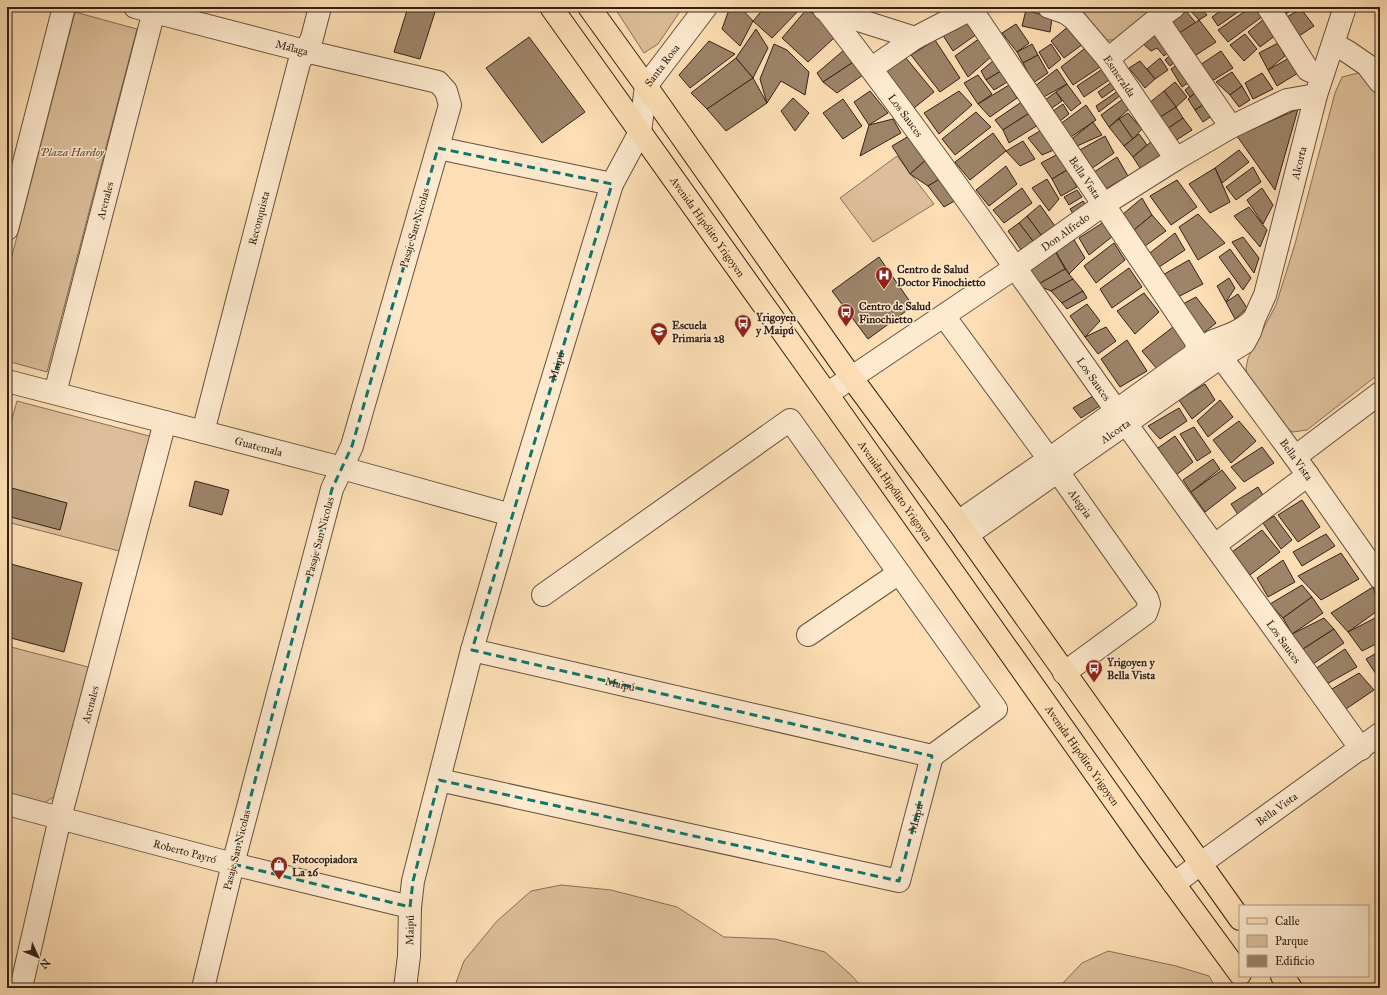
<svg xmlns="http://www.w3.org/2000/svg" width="1387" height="995" viewBox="0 0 1387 995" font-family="'IM FELL Great Primer',serif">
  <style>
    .green { fill: #dcbf9a; stroke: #887058 }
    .building { fill: #9d8469; stroke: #342117 }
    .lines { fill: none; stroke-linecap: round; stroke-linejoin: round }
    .minor-casing { stroke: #66503e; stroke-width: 24 }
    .major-casing { stroke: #342117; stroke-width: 24 }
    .minor { stroke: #feeacf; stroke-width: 22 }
    .major { stroke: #fedfb5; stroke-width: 22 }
    .marked { fill: none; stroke: #0f766e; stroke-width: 3; stroke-dasharray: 8 5; stroke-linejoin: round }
    .labels { text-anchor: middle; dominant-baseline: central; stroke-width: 3; stroke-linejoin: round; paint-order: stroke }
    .street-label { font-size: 11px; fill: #342117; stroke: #feeacf }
    .park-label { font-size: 11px; font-style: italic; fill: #5e4838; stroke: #feeacf }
    .poi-label { font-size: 11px; font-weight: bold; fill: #342117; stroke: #feeacf; text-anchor: start }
  </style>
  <rect width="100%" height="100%" fill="#fedfb5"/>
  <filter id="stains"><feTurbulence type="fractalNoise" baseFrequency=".005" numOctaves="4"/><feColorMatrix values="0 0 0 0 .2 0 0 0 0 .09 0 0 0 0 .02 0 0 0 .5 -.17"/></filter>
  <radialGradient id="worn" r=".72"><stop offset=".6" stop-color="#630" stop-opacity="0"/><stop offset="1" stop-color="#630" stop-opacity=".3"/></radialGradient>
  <g class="green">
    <polygon points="614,7 683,7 658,44 644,53"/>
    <polygon points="1076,7 1157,7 1113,40 1104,40 1082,11"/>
    <polygon points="75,12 137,29 47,372 7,361 7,275"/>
    <polygon points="1358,73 1366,78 1380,100 1380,373 1307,430 1293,432 1284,428 1247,378 1246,368 1248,358 1276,305 1295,244 1335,93 1342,77"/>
    <polygon points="897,156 934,204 873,242 840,198"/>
    <polygon points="17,401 153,437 123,552 7,522 7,436"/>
    <polygon points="7,646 92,668 57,795 44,803 7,793"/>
    <polygon points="561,885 611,890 677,907 724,937 775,939 825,952 850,974 863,988 454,988 464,961 497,921 531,891"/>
    <polygon points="1108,951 1176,966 1209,976 1216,988 1058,988 1082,963"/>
  </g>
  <g class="building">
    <polygon points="408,7 418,7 435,12 420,59 394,52"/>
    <polygon points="477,7 488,7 481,12"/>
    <polygon points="730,7 740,7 753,21 740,46 722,29"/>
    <polygon points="765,7 798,7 800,9 772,38 753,21"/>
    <polygon points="939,7 959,7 956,14 938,10"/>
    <polygon points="1189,7 1200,7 1207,15 1199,20 1188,8"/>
    <polygon points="1226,7 1245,7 1218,26 1212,17"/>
    <polygon points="1251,7 1256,7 1263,16 1228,42 1218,30"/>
    <polygon points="1276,7 1296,7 1283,16"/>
    <polygon points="1301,9 1314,26 1293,40 1278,22"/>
    <polygon points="806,10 822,17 834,38 808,62 782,38"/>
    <polygon points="1026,10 1052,18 1050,32 1022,26"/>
    <polygon points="1185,10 1196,23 1178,34 1169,22"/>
    <polygon points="1264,19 1276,35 1260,47 1248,32"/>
    <polygon points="1199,20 1216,42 1193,57 1178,34"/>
    <polygon points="970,21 977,34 953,51 942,34"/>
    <polygon points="1016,24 1029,43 1017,52 1002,33"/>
    <polygon points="1070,25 1083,44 1064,58 1051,41"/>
    <polygon points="1160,27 1173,48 1164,56 1157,48 1151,51 1141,42"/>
    <polygon points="756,29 768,48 753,78 736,58"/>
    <polygon points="1245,34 1257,49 1244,61 1230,45"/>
    <polygon points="529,37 585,112 542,143 486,68"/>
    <polygon points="980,38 992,56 968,77 955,56"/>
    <polygon points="935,40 960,78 940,92 911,55"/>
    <polygon points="709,41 735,54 690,88 679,75"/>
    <polygon points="1278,43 1285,56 1268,70 1259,53"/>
    <polygon points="774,44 787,50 809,72 805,95 781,81 767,103 760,79"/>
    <polygon points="1032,44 1038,55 1023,63 1017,52"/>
    <polygon points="1051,44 1061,59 1049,69 1039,52"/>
    <polygon points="1088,46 1103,65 1073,85 1061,67"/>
    <polygon points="844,50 855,61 823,82 817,73"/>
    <polygon points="1174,51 1179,59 1170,66 1165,60"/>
    <polygon points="1221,51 1233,68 1212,81 1200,65"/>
    <polygon points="1038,55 1048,73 1033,83 1023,63"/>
    <polygon points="736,58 753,78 707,109 691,93"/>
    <polygon points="906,58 934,92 914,108 886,71"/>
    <polygon points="1160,58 1168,70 1155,79 1147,69"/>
    <polygon points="1289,58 1298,73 1277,86 1268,70"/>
    <polygon points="994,60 1001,71 986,80 981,71"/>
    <polygon points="855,61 863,75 837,93 823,82"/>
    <polygon points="1140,61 1155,79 1145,88 1129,68"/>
    <polygon points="1181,62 1192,80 1182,87 1171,69"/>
    <polygon points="1104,68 1112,78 1084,97 1077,86"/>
    <polygon points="1057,69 1067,84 1042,98 1035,86"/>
    <polygon points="1001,71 1009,81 994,90 986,80"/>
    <polygon points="1232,72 1242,86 1230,95 1216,82"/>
    <polygon points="1262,73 1273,89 1253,99 1245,83"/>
    <polygon points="978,75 992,94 978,104 964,83"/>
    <polygon points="753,78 767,103 726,131 707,109"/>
    <polygon points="1112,82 1116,88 1102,98 1098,92"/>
    <polygon points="1175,82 1187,97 1176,107 1164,91"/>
    <polygon points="1195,82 1200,89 1190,97 1185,90"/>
    <polygon points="1067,84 1081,103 1071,111 1056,92"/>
    <polygon points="1009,85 1017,98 990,117 978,104"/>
    <polygon points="1242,86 1250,100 1239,107 1230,95"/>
    <polygon points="1200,89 1209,101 1195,110 1188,99"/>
    <polygon points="870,91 888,113 869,125 854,102"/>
    <polygon points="959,91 972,105 939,134 924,113"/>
    <polygon points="1118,91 1121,95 1099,112 1096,106"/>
    <polygon points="1164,91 1176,107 1159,118 1148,104"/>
    <polygon points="1056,92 1062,101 1052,108 1045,100"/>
    <polygon points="793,98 809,113 795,131 781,111"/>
    <polygon points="843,99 862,126 843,139 823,113"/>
    <polygon points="1123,99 1130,108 1109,127 1101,115"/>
    <polygon points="1023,101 1031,112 1003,130 995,120"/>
    <polygon points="1209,101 1216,113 1203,122 1195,110"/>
    <polygon points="1063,104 1069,114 1060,121 1053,111"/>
    <polygon points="1086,105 1096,120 1068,139 1059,125"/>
    <polygon points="1176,107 1183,118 1167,129 1159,118"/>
    <polygon points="1298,109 1275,190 1237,136"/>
    <polygon points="976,112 991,127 955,155 942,139"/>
    <polygon points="1031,112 1038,125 1009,143 1003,130"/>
    <polygon points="1128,113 1142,129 1133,139 1119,119"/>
    <polygon points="1183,118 1192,130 1175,141 1167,129"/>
    <polygon points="893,119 901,133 860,156 869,125"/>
    <polygon points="1119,119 1133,139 1124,146 1109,127"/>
    <polygon points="1093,122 1102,135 1077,146 1069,141"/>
    <polygon points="1045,128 1056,149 1042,155 1028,138"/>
    <polygon points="993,133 1006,151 970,180 955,162"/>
    <polygon points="1139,134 1147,145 1133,157 1124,146"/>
    <polygon points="909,136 928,158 910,174 892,146"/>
    <polygon points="1105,136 1114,153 1091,169 1078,151"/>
    <polygon points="1023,141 1035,159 1020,166 1006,151"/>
    <polygon points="1152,141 1163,155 1142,171 1133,157"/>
    <polygon points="1239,150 1249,162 1222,183 1215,168"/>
    <polygon points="1058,154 1067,170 1052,179 1041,163"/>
    <polygon points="1117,157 1128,176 1104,190 1091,174"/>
    <polygon points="928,158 941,178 928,186 910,174"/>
    <polygon points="1006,166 1017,184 989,206 976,190"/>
    <polygon points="1253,167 1261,182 1236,200 1226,187"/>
    <polygon points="1215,168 1230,202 1210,213 1189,184"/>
    <polygon points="1067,170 1077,187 1061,196 1052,179"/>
    <polygon points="941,178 958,199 944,207 928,186"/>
    <polygon points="1047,179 1059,199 1049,211 1032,188"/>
    <polygon points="1177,180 1197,207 1171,225 1150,196"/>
    <polygon points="1022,188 1032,203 1004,223 993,210"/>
    <polygon points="1262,188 1273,205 1263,224 1247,200"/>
    <polygon points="1077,190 1082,197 1069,205 1064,197"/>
    <polygon points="1142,198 1152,215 1134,230 1122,215"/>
    <polygon points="1083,201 1089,210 1076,218 1070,209"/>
    <polygon points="1040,205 1057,229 1044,239 1027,216"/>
    <polygon points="1249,207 1267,230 1260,247 1234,216"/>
    <polygon points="1198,214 1225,243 1198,260 1179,227"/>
    <polygon points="1152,215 1166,231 1145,246 1134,230"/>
    <polygon points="1027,216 1044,239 1036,245 1019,223"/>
    <polygon points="1104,222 1113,236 1089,255 1079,238"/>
    <polygon points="1019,223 1036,245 1024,254 1008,231"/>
    <polygon points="1175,233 1185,250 1156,269 1146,256"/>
    <polygon points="1243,237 1259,258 1254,273 1232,242"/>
    <polygon points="1073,238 1085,258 1069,274 1054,249"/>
    <polygon points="1114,243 1125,260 1096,283 1084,266"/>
    <polygon points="1054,249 1065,269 1037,285 1029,267"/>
    <polygon points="1230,249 1251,278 1243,290 1219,257"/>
    <polygon points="879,257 913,306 868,339 832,291"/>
    <polygon points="1189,260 1203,284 1176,298 1161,276"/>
    <polygon points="1129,268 1142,287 1112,308 1100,289"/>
    <polygon points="1065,269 1073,279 1051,291 1037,285"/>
    <polygon points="1229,278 1235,288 1226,302 1217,286"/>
    <polygon points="1073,279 1083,291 1062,303 1051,291"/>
    <polygon points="1083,291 1087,298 1067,309 1062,303"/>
    <polygon points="1144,293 1159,312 1135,334 1117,311"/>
    <polygon points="1238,294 1247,308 1235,319 1226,302"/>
    <polygon points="1196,297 1216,323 1201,335 1181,305"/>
    <polygon points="1087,304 1100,321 1085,337 1070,316"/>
    <polygon points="1182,320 1196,341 1157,369 1142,351"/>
    <polygon points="1106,327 1116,341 1098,354 1085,337"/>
    <polygon points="1127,340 1147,371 1120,387 1101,359"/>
    <polygon points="1205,384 1215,400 1192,419 1179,400"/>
    <polygon points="1098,393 1106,402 1081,418 1073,408"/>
    <polygon points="1220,400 1233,417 1208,437 1197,421"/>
    <polygon points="1179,408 1187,421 1160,439 1148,426"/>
    <polygon points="1239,421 1256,441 1231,463 1213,440"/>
    <polygon points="1194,427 1211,452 1197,461 1180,434"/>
    <polygon points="1175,436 1193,462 1176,475 1158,448"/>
    <polygon points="1262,447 1274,463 1244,482 1231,467"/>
    <polygon points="1213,459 1220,469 1191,492 1183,480"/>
    <polygon points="1222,470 1236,488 1205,512 1191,492"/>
    <polygon points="195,481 229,490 222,515 189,506"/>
    <polygon points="8,487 67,503 60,530 7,516"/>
    <polygon points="1258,487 1266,500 1241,519 1231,504"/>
    <polygon points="1302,500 1320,527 1298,542 1278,515"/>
    <polygon points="1274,516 1292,540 1281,549 1263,523"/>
    <polygon points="1262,530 1280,552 1250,575 1232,552"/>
    <polygon points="1326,534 1335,546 1302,566 1293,552"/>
    <polygon points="1341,553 1359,579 1321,600 1298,576"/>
    <polygon points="1283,560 1295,582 1268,597 1257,578"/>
    <polygon points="7,563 82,583 64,652 7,637"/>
    <polygon points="1302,585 1312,597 1283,618 1270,604"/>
    <polygon points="1373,587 1380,609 1348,632 1331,613"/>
    <polygon points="1312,597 1323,613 1292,634 1283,618"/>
    <polygon points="1379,616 1380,618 1380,642 1362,651 1348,632"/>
    <polygon points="1324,618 1334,629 1300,651 1292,634"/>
    <polygon points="1334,629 1344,643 1313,664 1300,651"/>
    <polygon points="1345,649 1357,667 1325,685 1312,671"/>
    <polygon points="1380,651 1380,680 1366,659"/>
    <polygon points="1359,673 1374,690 1343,711 1327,692"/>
  </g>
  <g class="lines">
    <g class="minor-casing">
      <g id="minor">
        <path id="s1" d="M135,7L305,51L438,82L446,91L450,105L352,446L332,489L233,864L203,988"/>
        <path id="s2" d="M976,7L971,9L1196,341L1197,352"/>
        <path id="s3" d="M1049,7L1066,13L1074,19L1108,59L1176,159"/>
        <polyline points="1268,7 1308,70 1322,76"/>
        <polyline points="824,9 915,38 971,9"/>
        <path id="s4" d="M826,10C921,132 1009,259 1098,385C1185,506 1274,627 1361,749"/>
        <polyline points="1157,19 1231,127"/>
        <polyline points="1334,44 1348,52 1367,65 1380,82"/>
        <polyline points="1108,59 1157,19 1174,7"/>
        <polyline points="872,68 915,38"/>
        <polyline points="438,148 612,184"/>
        <polyline points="7,229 64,7"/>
        <path id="s5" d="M944,316L1049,459L1147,598L1149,604L1146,613L1064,673"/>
        <path id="s6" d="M1214,344L1221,357L1295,457L1380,578"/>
        <path id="s7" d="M7,381L342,468L511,515"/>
        <path id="s8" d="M55,393L155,7"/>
        <path id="s9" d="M827,394L1016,267L1103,205L1176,159L1231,127L1287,100L1316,95"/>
        <path id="s10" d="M203,432L299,63L312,38L320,7"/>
        <polyline points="1295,457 1380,393"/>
        <path d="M958,522L1049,459L1213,341C1227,336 1242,331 1253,320"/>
        <path id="s11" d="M967,535L1221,357L1244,343L1250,332L1254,319L1265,295L1316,95L1345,7"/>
        <polyline points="1215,545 1308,475"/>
        <polyline points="543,595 790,420 996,709 932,756"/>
        <polyline points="808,635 899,573"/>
        <path id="s12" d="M472,650L932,756"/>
        <path id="s13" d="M439,780L899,881L932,756"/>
        <path id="s14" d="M7,804L233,864L410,907"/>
        <path id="s15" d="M1174,884L1200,864L1380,734"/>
        <path id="s16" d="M21,988L60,818L165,422"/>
        <path id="s17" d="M405,988L409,956L410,907L413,881L472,650L511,515L612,184L640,132L646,86L706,7"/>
      </g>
    </g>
    <g class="major-casing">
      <g id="major">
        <path id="s18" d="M551,7L827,394L1150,851L1240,974"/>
        <polyline points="589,7 646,86 851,377 958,522 1240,919"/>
        <polyline points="1282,976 1291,988"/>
      </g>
    </g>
    <use href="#minor" class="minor"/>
    <use href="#major" class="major"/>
  </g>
  <path class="marked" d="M438,148L612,184L472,650L932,756L899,881L439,780L413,881L410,907L233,864L332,489L352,446Z"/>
  <defs>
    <g id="hospital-pin" transform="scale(0.9)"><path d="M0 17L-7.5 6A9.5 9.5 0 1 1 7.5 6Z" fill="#8f2418" stroke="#feeacf"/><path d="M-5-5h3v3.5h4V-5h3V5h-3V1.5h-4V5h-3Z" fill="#fff"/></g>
    <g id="bus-pin" transform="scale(0.9)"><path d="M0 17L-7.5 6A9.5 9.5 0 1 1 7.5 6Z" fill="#8f2418" stroke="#feeacf"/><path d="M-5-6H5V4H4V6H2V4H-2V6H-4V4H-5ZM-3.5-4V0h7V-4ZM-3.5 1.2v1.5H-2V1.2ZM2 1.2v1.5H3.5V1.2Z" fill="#fff"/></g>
    <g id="school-pin" transform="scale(0.9)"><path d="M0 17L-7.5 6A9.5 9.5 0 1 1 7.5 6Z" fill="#8f2418" stroke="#feeacf"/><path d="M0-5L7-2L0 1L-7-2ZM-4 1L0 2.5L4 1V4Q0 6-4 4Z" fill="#fff"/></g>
    <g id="shop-pin" transform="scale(0.9)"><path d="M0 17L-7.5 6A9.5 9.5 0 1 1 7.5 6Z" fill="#8f2418" stroke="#feeacf"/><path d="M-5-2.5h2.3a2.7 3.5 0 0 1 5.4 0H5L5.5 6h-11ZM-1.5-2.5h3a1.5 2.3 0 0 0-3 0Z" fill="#fff"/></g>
  </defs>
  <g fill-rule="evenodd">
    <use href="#hospital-pin" x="884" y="275"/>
    <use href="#bus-pin" x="846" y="312"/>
    <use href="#bus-pin" x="743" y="323"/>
    <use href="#school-pin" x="659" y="331"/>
    <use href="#bus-pin" x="1094" y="668"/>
    <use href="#shop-pin" x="279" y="865"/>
  </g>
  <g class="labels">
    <g class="street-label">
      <text stroke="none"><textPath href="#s1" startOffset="162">Málaga</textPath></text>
      <text stroke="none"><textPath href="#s17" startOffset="964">Santa Rosa</textPath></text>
      <text stroke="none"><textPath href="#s3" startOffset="101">Esmeralda</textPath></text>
      <text stroke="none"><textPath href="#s4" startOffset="132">Los Sauces</textPath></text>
      <text stroke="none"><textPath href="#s11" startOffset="526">Alcorta</textPath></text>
      <text stroke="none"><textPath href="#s2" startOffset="209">Bella Vista</textPath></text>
      <text stroke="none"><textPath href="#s8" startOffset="199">Arenales</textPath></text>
      <text stroke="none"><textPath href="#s10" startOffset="221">Reconquista</textPath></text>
      <text stroke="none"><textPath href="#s18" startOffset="270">Avenida Hipólito Yrigoyen</textPath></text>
      <text transform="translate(415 228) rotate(-74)">Pasaje San Nicolas</text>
      <text stroke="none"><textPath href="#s9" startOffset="288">Don Alfredo</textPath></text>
      <text stroke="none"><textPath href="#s17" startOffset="642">Maipú</textPath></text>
      <text stroke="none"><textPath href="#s4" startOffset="456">Los Sauces</textPath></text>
      <text stroke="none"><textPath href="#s11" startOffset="181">Alcorta</textPath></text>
      <text stroke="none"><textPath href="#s7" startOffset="260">Guatemala</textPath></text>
      <text stroke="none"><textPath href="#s6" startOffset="142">Bella Vista</textPath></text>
      <text stroke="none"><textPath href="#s18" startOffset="594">Avenida Hipólito Yrigoyen</textPath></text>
      <text stroke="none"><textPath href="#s5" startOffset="232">Alegria</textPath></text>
      <text transform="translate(320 537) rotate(-75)">Pasaje San Nicolas</text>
      <text stroke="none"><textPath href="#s4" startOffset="780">Los Sauces</textPath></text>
      <text stroke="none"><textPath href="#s12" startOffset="152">Maipú</textPath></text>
      <text stroke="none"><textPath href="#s16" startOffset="292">Arenales</textPath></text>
      <text stroke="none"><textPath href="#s18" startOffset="918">Avenida Hipólito Yrigoyen</textPath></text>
      <text stroke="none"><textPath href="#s15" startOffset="127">Bella Vista</textPath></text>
      <text stroke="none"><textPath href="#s13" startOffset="536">Maipú</textPath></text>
      <text transform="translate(237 850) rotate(-76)">Pasaje San Nicolas</text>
      <text stroke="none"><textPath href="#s14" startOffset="184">Roberto Payró</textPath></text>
      <text stroke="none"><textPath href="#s17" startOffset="58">Maipú</textPath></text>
    </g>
    <g class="park-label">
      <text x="72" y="152">Plaza Hardoy</text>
    </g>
    <g class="poi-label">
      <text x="897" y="269">Centro de Salud<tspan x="897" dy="13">Doctor Finochietto</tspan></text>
      <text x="859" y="306">Centro de Salud<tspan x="859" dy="13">Finochietto</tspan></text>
      <text x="756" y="317">Yrigoyen<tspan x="756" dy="13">y Maipú</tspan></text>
      <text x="672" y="325">Escuela<tspan x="672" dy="13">Primaria 28</tspan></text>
      <text x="1107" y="662">Yrigoyen y<tspan x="1107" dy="13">Bella Vista</tspan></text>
      <text x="292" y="859">Fotocopiadora<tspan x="292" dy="13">La 26</tspan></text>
    </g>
  </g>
  <rect width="1387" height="995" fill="none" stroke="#fedfb5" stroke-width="24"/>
  <rect x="8" y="8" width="1371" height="979" fill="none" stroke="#342117" stroke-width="2"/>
  <rect x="12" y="12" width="1363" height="971" fill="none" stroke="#342117"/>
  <rect x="1239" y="905" width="130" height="72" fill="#feeacf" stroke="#ad9a85"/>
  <rect x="1247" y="918" width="20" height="6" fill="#fedfb5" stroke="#ad9a85"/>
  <text x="1275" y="925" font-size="12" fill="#342117">Calle</text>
  <rect x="1247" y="935" width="20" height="12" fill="#dcbf9a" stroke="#ad9a85"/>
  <text x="1275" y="945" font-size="12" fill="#342117">Parque</text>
  <rect x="1247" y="955" width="20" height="12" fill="#9d8469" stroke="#ad9a85"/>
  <text x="1275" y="965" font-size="12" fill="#342117">Edificio</text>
  <g transform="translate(38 957) rotate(134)" stroke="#feeacf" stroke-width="3" paint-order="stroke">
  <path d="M0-3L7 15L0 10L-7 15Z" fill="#342117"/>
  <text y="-6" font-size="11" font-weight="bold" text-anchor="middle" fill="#342117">N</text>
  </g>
  <rect width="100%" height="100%" filter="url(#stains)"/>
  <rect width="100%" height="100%" fill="url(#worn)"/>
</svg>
